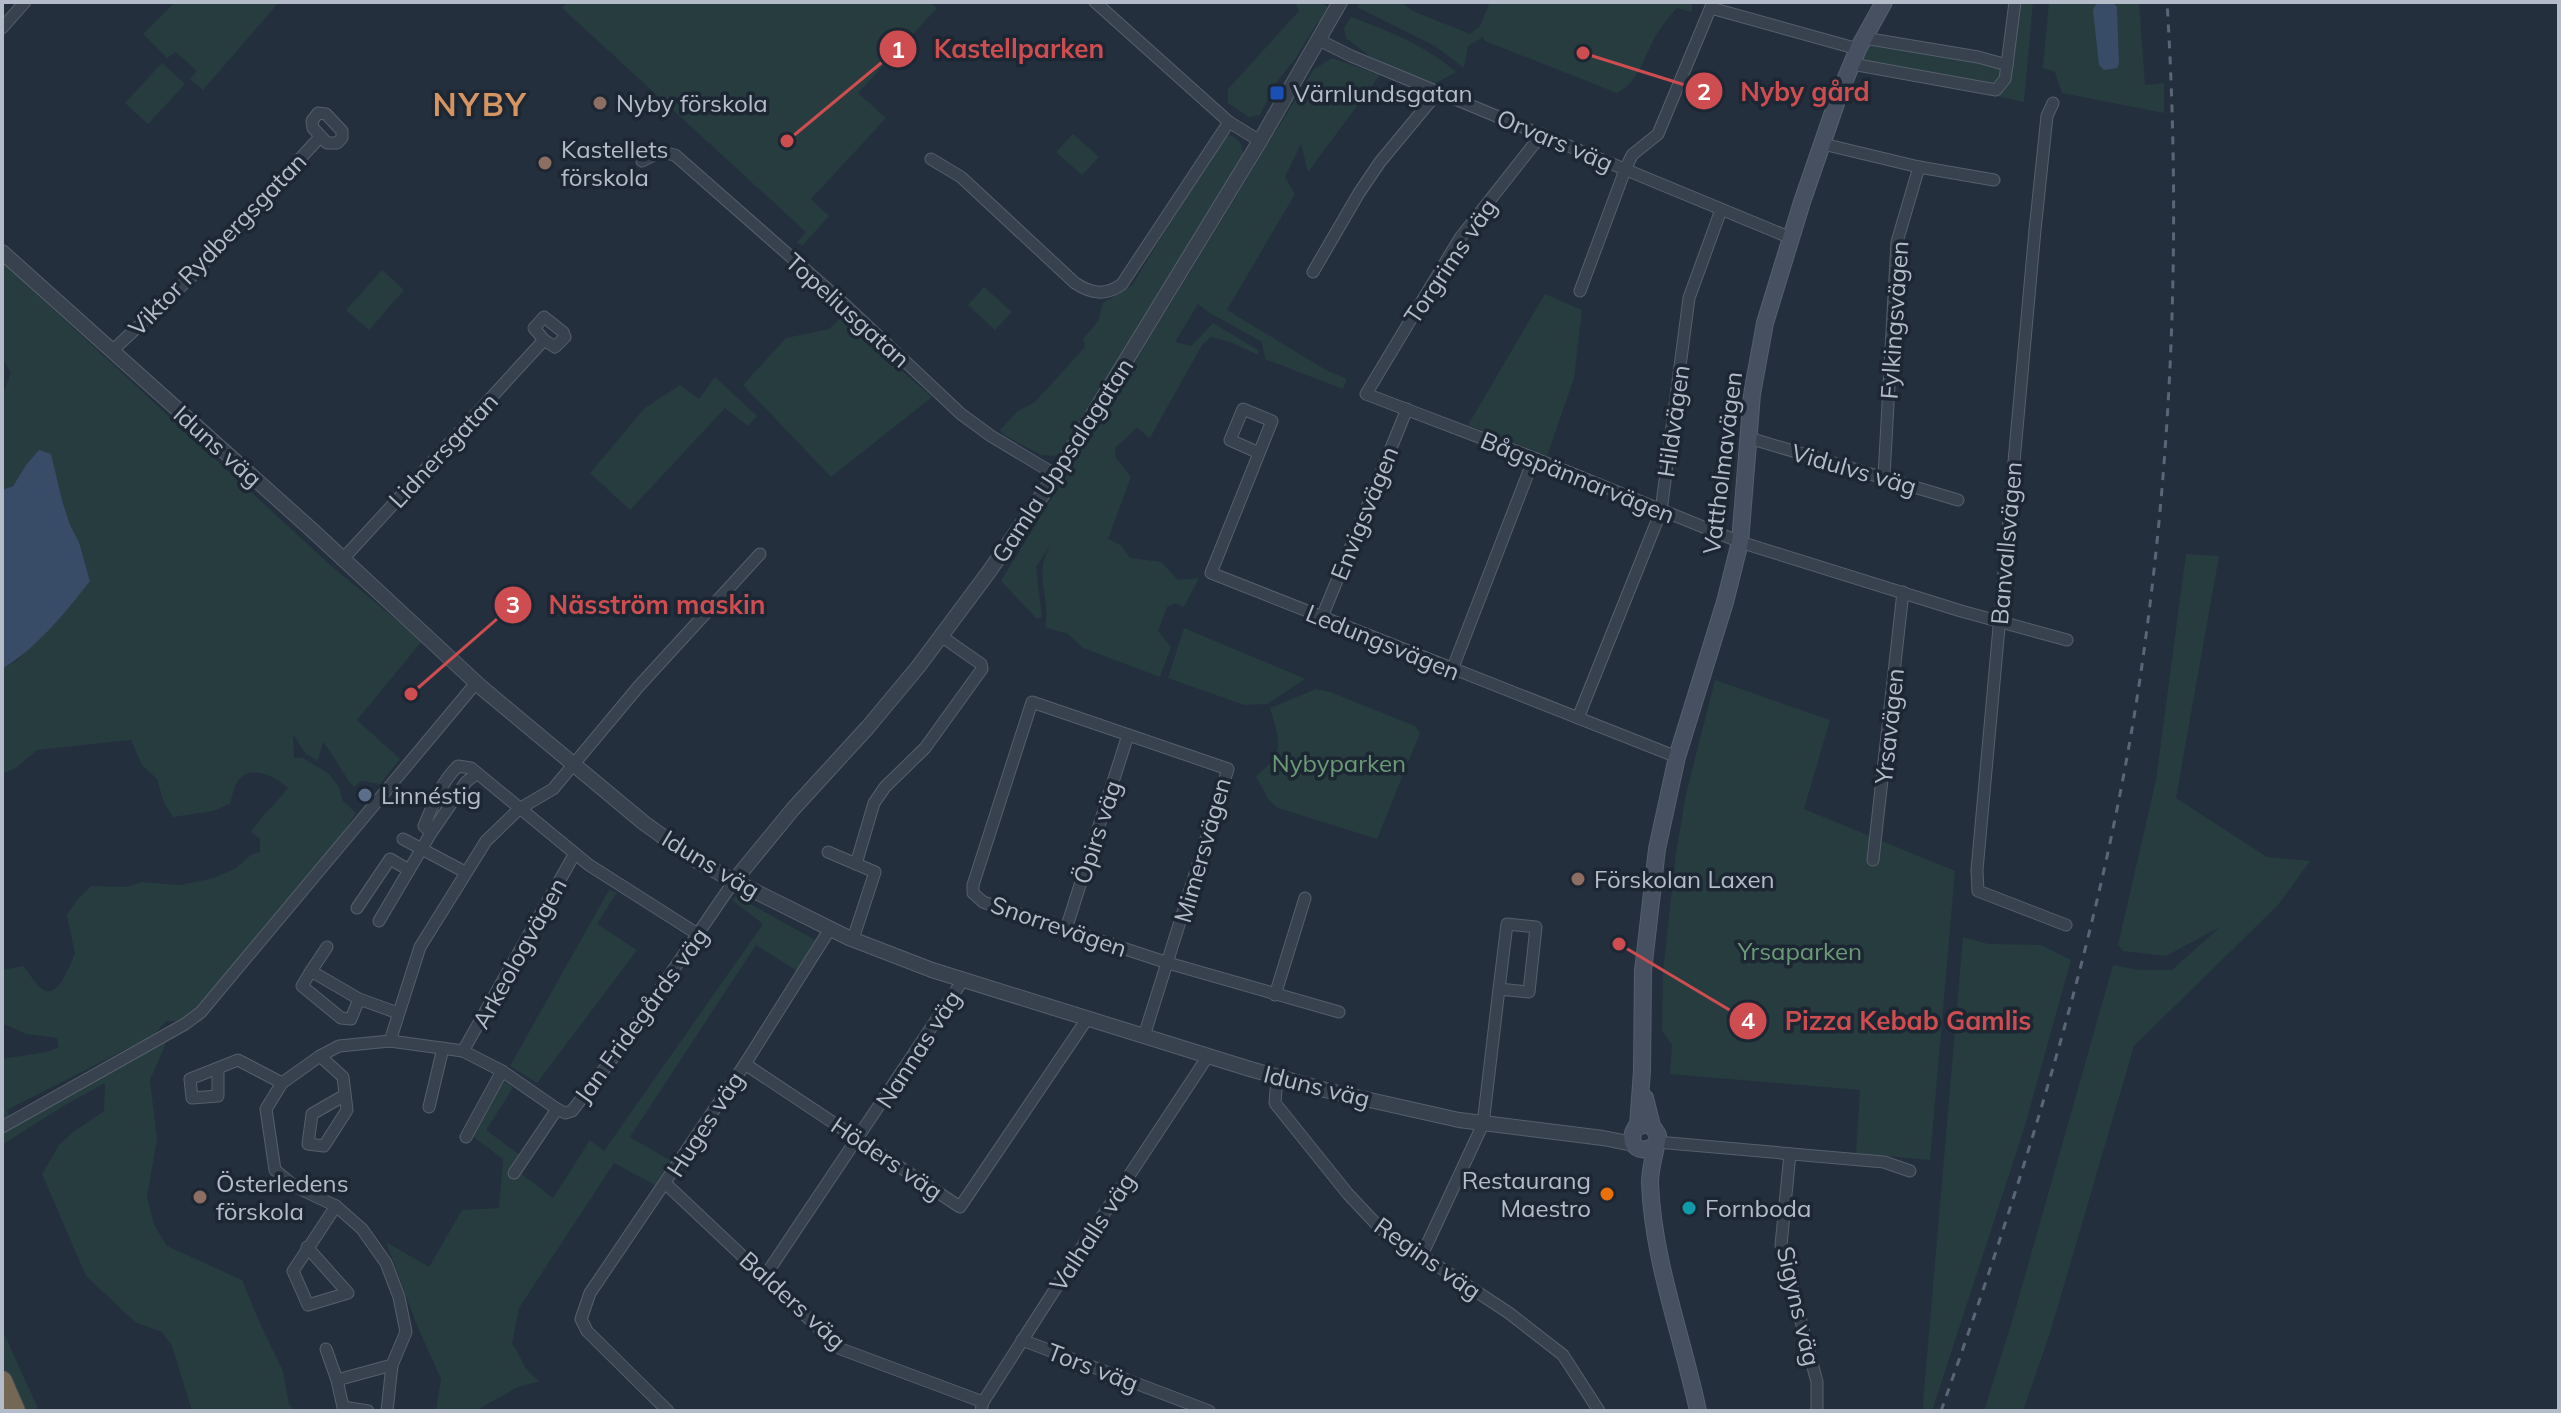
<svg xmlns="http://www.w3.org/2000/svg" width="2561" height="1413" viewBox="0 0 2561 1413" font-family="Mulish,sans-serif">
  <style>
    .green { fill: #263c3f }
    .water { fill: #394c67 }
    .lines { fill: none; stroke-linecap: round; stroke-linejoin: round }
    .minor-casing { stroke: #565f6c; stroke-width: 13 }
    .tertiary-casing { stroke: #565f6c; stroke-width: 16 }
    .secondary-casing { stroke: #565f6c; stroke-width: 18 }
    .motorway-casing { stroke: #434c59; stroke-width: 22 }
    .minor { stroke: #38414e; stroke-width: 11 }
    .tertiary { stroke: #38414e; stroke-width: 14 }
    .secondary { stroke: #465061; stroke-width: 16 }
    .motorway { stroke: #746855; stroke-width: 20 }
    .rail { stroke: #5a6575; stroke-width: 3; stroke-dasharray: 8 8; stroke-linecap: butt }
    .transit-dot { fill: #1a4fb4; stroke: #1d2633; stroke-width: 3 }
    .education-dot { fill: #8d6e63; stroke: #1d2633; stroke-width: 3 }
    .service-dot { fill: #5c6f8a; stroke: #1d2633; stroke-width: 3 }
    .food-dot { fill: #e8710a; stroke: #1d2633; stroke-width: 3 }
    .culture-dot { fill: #0f9aa8; stroke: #1d2633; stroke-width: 3 }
    .labels { text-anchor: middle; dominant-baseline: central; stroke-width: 7; stroke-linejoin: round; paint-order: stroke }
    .poi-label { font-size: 24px; fill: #b4bcc9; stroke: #1d2633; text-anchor: start }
    .street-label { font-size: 24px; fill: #b4bcc9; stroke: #1d2633 }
    .park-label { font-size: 24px; fill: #6b9a76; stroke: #1d2633 }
    .district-label { font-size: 32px; font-weight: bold; letter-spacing: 2px; fill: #d59563; stroke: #1d2633 }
    .leader { fill: none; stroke: #ce4d50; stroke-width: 3 }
    .callout-dot { fill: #ce4d50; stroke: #1d2633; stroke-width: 3 }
    .mark-label { font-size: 24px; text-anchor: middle; font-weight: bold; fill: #fff }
    .callout-label { font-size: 26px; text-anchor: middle; font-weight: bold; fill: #ce4d50; stroke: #1d2633; stroke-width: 7; stroke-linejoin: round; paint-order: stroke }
  </style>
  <rect width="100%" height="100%" fill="#242f3e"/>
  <g class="green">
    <polygon points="175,2 279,2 203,90 190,79 197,71 176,52 167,58 143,34"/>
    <polygon points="568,2 930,2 937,8 858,93 886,118 811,199 829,216 802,246 797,242 806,232 562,8"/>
    <polygon points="1295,2 1320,2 1331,9 1315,26 1296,58 1275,84 1260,115 1249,117 1228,103 1228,89 1299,11"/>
    <path d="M1361,2H1400L1413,11L1470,34L1480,26L1490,2H1692V12L1677,8C1670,16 1662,25 1657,34C1644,55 1640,81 1617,93L1485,41L1483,37L1468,46L1464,68L1435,46L1357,7Z"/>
    <polygon points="2015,2 2033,2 2024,102 1996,96 1996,90 1852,64 1864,38 2006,65"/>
    <polygon points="2049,2 2097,2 2095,4 2117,68 2119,63 2117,8 2112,2 2139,2 2145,85 2164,83 2164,113 2062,93 2055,72 2043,68"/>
    <path d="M1351,17C1387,30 1428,47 1456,72L1434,84L1372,58L1346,38L1344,28Z"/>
    <path d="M1332,58L1380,75L1308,172L1301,144L1285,177L1295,194L1227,310L1326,370L1347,379L1343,389L1265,359L1262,342L1208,312L1198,304L1175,342L1191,346L1213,323L1258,350V355L1230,342L1211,337L1202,345L1150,438L1137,428L1115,448L1116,458L1131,477L1108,539L1122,546L1130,558L1161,562L1178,580L1199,578L1184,607L1175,603L1167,607L1158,631L1171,647L1160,677L1083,648L1068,634L1045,627C1050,605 1040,586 1043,564C1044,558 1048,551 1050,546L1036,567L1042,617L1037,619L1001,581L1314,69Z"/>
    <polygon points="162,63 185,84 148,124 125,103"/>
    <polygon points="1073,134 1099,157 1082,175 1056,152"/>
    <polygon points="1231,135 1240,142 1244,155 1237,168 1061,451 1056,456 1041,455 1004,435 1000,430 1018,411 1035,402 1085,347 1083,339 1098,321 1103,303 1132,285 1223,138"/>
    <path d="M2,262L330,565L422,641L357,720L400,759L380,784L361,781L354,787C341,773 335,756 323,742L318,761L306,754L293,734L294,758H303L329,774L339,787L342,800L356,813L292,911L201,1022L166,1021L154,1035L7,1110L9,1116L2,1120V1059L46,1052L59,1047L57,1038L26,1034L2,1023V970L23,966C29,973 35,983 41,988C58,1003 70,963 75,954L67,915L77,900L91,886L127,887L142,882L180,885L214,878L236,868L252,854L260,852V839L251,832C261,816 276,804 288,788C275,776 248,762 236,784C233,789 232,798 230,804L213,811L173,817L164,803L157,779L142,765L131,740L37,750L16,768L2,774V669L16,661L90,581L79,542L70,525L62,500L50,454L26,465L13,486L2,490V396L11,373L2,358Z"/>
    <polygon points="382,270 404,290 369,330 346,310"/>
    <polygon points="984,287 1012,312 995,330 968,305"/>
    <polygon points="1545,294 1582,310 1574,378 1547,456 1468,425"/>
    <polygon points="841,318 932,397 831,477 743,385 786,338 829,329"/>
    <polygon points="715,377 757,416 748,426 725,408 630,510 590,473 645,408 680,385 699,399"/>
    <polygon points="2186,554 2219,556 2176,798 2267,857 2310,861 2278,905 2134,1046 2050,1333 2023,1411 1984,1411 2013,1318 2113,965 2139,970 2172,970 2220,927 2166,956 2123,951 2118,945 2156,780"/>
    <polygon points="1184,628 1299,676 1305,679 1267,704 1244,705 1168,678"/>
    <polygon points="1715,680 1830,720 1804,809 1955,871 1930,1160 1856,1153 1860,1090 1670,1074 1672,1045 1662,1031 1663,972 1676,853 1686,794"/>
    <path d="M1316,689L1330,692L1415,726L1420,733L1377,839L1278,808L1268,799L1256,776C1286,752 1280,742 1270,708Z"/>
    <polygon points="609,890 617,892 597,924 637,950 537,1083 510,1066"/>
    <path d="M736,896L815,940L797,971L756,945L630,1137L671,1161L655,1185L614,1163L519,1308L512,1344C526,1362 519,1367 540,1381L518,1387L475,1411H436L441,1379L416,1323L386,1242L429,1267L462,1210L499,1208L503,1159L471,1135L502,1080L513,1088L486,1130L520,1155L507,1173L512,1179L519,1172L553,1198L590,1140L604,1151L763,924L732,900Z"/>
    <polygon points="1963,937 1988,944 2041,945 2071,960 2024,1129 1932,1411 1924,1411 1923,1403"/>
    <polygon points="167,1041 150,1080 157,1139 147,1197 154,1225 167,1246 242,1280 262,1328 283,1371 289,1404 295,1411 192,1411 172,1346 162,1332 135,1322 86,1276 42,1174 59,1145 73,1132 104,1111 105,1083 65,1105 2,1145 2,1134 118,1066"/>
    <polygon points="2,1329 39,1411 22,1411 2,1366"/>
  </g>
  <g class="water">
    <polygon points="2097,2 2112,2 2117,7 2119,64 2117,68 2104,70 2099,65 2093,10"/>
    <path d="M39,450L51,454L62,500L70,525L79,542L90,581C65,613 37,648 2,669V490L13,486L26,465Z"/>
  </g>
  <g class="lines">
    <g class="minor-casing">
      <g id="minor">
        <polyline points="1095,2 1229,122 1260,141"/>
        <polyline points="1711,8 1858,49"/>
        <polyline points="2,28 25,2"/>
        <polyline points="1319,40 1351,56 1791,238"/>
        <polyline points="1852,64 1996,90 2005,79 2007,65 1978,57 1864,38"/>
        <polyline points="2007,65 2015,2"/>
        <polyline points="2053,103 2047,116 2035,230 1977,870 1978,891 2066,925"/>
        <polygon points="318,113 326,114 342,131 342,138 337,143 327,143 313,128 312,121"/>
        <polyline points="1542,134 1460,238 1366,394 1534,458 1740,542 1961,611 2067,640"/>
        <polyline points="1823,144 1919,167 1994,180"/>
        <path d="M931,159L961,177L1075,283C1092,294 1106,296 1122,284L1229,122"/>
        <polyline points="642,161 660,152 675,155 841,301 961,414 991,436 1056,475"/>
        <polyline points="1313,272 1359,193 1380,162 1438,92"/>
        <polyline points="1580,291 1625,170 1632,155 1658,134 1713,2"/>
        <polyline points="113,350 191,277 320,137"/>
        <polyline points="1749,438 1958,500"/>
        <polyline points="1259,453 1230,440 1243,409 1272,421 1211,573 1677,757"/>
        <polyline points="1884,476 1897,242 1919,167"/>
        <polyline points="342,560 544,340 534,328 544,317 563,332 565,337 555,347 544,340"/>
        <polyline points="1322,617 1407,409"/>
        <polyline points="1452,670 1534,458"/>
        <polyline points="1578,718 1661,511 1689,298 1721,210"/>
        <path d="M431,833L424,826C433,805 441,782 458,766L471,768L589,865L699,935"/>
        <polyline points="403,839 465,872"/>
        <polyline points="828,852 875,872 853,939"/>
        <polyline points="1873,860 1903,592"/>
        <polyline points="856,864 874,803 885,787 925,748 982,669 981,664 941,636"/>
        <polyline points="357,908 390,859 409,870"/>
        <polyline points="379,921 431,833 466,782 477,773"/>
        <polyline points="1066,929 1128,735"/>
        <polyline points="311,971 327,947"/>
        <polyline points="1275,995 1305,898"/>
        <polyline points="359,999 351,1019 341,1018 302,986 311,971 359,999 398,1013"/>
        <polyline points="1144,1036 1228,769 1032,702 973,885 973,893 983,902 1168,963 1339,1012"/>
        <polyline points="390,1041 420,947 486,841 519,809 553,789 639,686 760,554"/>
        <polyline points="463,1051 574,855"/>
        <polyline points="320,1056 343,1077 347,1110 324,1146 308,1144 312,1114 345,1095"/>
        <polyline points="745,1064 960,1207 1087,1019"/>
        <polyline points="218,1069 218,1096 192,1098 190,1079 238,1060 282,1083"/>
        <polyline points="1276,1090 1275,1103 1348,1194 1380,1228 1509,1313 1563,1355 1599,1411"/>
        <polyline points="429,1107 443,1048"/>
        <polyline points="2,1127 185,1024 201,1012 476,683"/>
        <polyline points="466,1137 502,1071"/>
        <polyline points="1657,1142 1884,1162 1910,1171"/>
        <polyline points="1790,1154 1781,1245 1817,1382 1817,1411"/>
        <polyline points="514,1173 557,1109 565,1113 572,1111 615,1055 734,881"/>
        <polyline points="666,1184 841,1349 983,1402"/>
        <polyline points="307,1247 348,1293 308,1305 293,1271 336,1206"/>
        <polyline points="1422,1255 1483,1124 1499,989 1529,992 1536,927 1507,924 1499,989"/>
        <polyline points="765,1276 963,980"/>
        <polyline points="1022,1340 1209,1411"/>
        <polyline points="326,1349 337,1380"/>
        <polyline points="368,1411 343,1407 337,1380 392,1365"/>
        <polyline points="387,1411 392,1365 406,1332 399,1297 386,1263 362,1229 336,1206 294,1186 275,1170 266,1109 282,1083 320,1056 339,1046 390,1041 463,1051 502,1071 557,1109"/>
        <polyline points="668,1411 587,1331 581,1319 590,1293 745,1064 830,929"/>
        <polyline points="981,1411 983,1402 1084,1244 1208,1056"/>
      </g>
    </g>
    <g class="tertiary-casing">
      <g id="tertiary">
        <polyline points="2,252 312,530 482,688 644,823 697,861 734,881 849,938 932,970 1250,1069 1325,1090 1459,1120 1603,1138 1633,1144"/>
        <polyline points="734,881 793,809 868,727 918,667 988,573 1056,475 1260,141 1340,2"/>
      </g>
    </g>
    <g class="secondary-casing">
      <g id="secondary">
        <path d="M1645,1098L1652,1126L1658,1135C1656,1151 1650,1166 1650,1183C1653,1261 1682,1335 1698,1411"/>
        <path d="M1647,1124L1636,1127C1625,1143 1640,1157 1655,1145"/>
        <polyline points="1638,1126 1642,1071 1643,971 1657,849 1677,757 1725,602 1740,542 1752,394 1765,323 1802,202 1840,92 1858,49 1884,2"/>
      </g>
    </g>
    <g class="motorway-casing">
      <polyline id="motorway" points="2,1381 15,1411"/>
    </g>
    <use href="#minor" class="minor"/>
    <use href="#tertiary" class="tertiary"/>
    <use href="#secondary" class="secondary"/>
    <use href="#motorway" class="motorway"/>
    <path class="rail" d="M1941,1411C2026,1172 2104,925 2141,672C2173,450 2181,226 2167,2"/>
  </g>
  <rect class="transit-dot" x="1269" y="85" width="16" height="16" rx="4"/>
  <g class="education-dot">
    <circle cx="600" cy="103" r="8"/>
    <circle cx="545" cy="163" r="8"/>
    <circle cx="1578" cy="879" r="8"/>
    <circle cx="200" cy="1197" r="8"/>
  </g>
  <circle class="service-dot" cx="365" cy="795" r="8"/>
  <circle class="food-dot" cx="1607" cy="1194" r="8"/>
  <circle class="culture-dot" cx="1689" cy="1208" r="8"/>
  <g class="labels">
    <g class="poi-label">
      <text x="1293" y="93">Värnlundsgatan</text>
      <text x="616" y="103">Nyby förskola</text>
      <text x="561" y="149">Kastellets<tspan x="561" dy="28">förskola</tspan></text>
      <text x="381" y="795">Linnéstig</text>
      <text x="1594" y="879">Förskolan Laxen</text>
      <text x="1591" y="1180" text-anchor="end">Restaurang<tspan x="1591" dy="28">Maestro</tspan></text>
      <text x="216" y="1183">Österledens<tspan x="216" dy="28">förskola</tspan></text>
      <text x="1705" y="1208">Fornboda</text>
    </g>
    <g class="street-label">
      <text transform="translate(1555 140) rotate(23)">Orvars väg</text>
      <text transform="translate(217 244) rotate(-46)">Viktor Rydbergsgatan</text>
      <text transform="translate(1450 261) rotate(-56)">Torgrims väg</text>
      <text transform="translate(848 310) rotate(42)">Topeliusgatan</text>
      <text transform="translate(1894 320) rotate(-86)">Fylkingsvägen</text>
      <text transform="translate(1673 421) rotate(-82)">Hildvägen</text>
      <text transform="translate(218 446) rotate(42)">Iduns väg</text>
      <text transform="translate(443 450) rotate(-47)">Lidnersgatan</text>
      <text transform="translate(1062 460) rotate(-57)">Gamla Uppsalagatan</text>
      <text transform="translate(1722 463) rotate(-83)">Vattholmavägen</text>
      <text transform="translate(1854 469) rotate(16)">Vidulvs väg</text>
      <text transform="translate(1578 477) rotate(22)">Bågspännarvägen</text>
      <text transform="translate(1364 513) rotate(-68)">Envigsvägen</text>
      <text transform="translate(2006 543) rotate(-85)">Banvallsvägen</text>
      <text transform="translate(1383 642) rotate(22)">Ledungsvägen</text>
      <text transform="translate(1889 726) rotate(-84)">Yrsavägen</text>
      <text transform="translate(1097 832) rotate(-72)">Öpirs väg</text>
      <text transform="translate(1202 850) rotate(-74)">Mimersvägen</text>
      <text transform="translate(711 864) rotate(31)">Iduns väg</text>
      <text transform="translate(1059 926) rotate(19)">Snorrevägen</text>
      <text transform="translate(519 953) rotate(-61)">Arkeologvägen</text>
      <text transform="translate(641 1015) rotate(-54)">Jan Fridegårds väg</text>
      <text transform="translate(918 1049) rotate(-57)">Nannas väg</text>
      <text transform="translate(1317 1086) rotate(14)">Iduns väg</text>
      <text transform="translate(705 1124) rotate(-57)">Huges väg</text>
      <text transform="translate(887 1158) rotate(34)">Höders väg</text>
      <text transform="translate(1092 1232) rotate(-57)">Valhalls väg</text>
      <text transform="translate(1428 1258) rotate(35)">Regins väg</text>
      <text transform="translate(793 1300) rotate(42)">Balders väg</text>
      <text transform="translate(1799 1306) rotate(77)">Sigyns väg</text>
      <text transform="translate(1093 1367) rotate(21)">Tors väg</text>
    </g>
    <g class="park-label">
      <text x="1339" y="763">Nybyparken</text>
      <text x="1800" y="951">Yrsaparken</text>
    </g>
    <g class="district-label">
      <text x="480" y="104">NYBY</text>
    </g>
  </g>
  <path class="leader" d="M787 141L898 49M1583 53L1704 91M411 694L513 605M1619 944L1748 1021"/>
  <g class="callout-dot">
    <circle cx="787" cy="141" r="8"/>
    <circle cx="1583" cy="53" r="8"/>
    <circle cx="411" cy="694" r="8"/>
    <circle cx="1619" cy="944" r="8"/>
    <circle cx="898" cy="49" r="20"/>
    <circle cx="1704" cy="91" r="20"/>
    <circle cx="513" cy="605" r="20"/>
    <circle cx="1748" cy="1021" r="20"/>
  </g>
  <g class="mark-label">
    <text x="898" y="58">1</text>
    <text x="1704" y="100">2</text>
    <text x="513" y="613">3</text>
    <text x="1748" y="1029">4</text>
  </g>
  <g class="callout-label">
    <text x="1019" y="58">Kastellparken</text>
    <text x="1805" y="101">Nyby gård</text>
    <text x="657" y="614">Näsström maskin</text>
    <text x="1908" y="1030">Pizza Kebab Gamlis</text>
  </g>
  <rect width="2561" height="1413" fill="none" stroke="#b4bcc9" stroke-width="8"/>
</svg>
